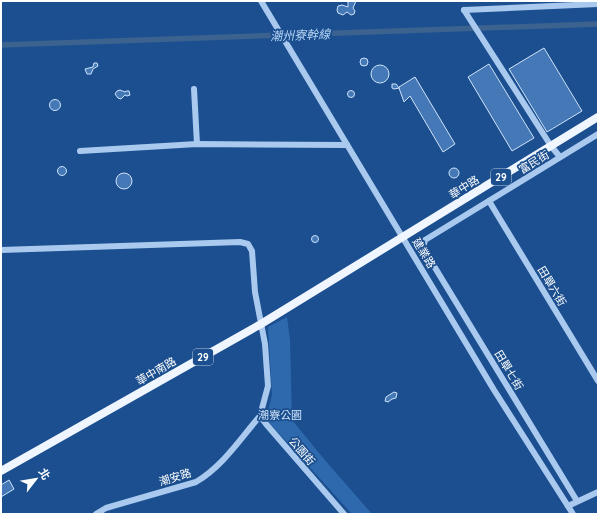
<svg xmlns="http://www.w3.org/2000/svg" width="599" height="515" viewBox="0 0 599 515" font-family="Quicksand,'Noto Sans TC',sans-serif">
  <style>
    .green { fill: #2e69ad }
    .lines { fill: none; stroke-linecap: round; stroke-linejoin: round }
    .canal { stroke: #3c6290; stroke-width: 5.5 }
    .building { fill: #4478b7; stroke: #cfe3fa }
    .minor { stroke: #a9c9ee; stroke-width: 6 }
    .major { stroke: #f0f6ff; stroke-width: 8 }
    .labels { text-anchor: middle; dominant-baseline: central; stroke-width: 3.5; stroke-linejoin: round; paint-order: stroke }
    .shield { fill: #1b4f8f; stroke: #bbcadd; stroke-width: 1 }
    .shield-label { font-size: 10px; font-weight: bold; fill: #fff }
    .street-label { font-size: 11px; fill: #fff; stroke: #1b4f8f }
    .park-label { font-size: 11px; fill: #cfe3fa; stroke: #1b4f8f }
    .water-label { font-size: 12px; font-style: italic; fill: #b5d3f5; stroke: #1b4f8f }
  </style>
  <rect width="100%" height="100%" fill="#1b4f8f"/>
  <polygon class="green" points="287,317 290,340 292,420 324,459 372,514 352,514 266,419 272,395 268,327"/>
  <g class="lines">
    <polyline class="canal" points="1,45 598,24"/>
  </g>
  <g class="building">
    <polygon points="348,1 356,1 353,8 355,11 354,14 351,15 347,12 343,15 338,13 337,10 338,6 342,5 348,7"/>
    <polygon points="544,48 582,111 547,132 509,69"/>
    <circle cx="364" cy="62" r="4"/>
    <polygon points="94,63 97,63 98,66 93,69 91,74 87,74 85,69 93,67"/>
    <polygon points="489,64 534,138 512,151 468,77"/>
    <circle cx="380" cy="74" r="9"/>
    <polygon points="415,77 455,144 443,152 410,96 404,102 399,88 394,89 392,88 392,84 396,84 399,88 399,87"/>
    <polygon points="120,90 125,92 126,91 129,91 130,95 127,96 125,95 121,99 118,98 115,94 117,91"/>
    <circle cx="351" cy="94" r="3.5"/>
    <circle cx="55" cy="105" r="5.5"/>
    <circle cx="62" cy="171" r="4.5"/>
    <circle cx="454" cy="173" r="5"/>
    <circle cx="124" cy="181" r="8"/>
    <circle cx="315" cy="239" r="3.5"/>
    <polygon points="394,392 397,393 396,398 392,399 388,402 385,401 386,397"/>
    <polygon points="9,480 14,489 1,497 1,485"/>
  </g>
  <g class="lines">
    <g class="minor">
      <polyline points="261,1 494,390 573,514"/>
      <polyline points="464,10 551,146 560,157"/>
      <polyline points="464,10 598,4"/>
      <polyline points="194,89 197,144"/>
      <polyline points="80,151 197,144 347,145"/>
      <polyline points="489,201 598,381"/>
      <polyline points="1,250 240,242 248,244 252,251 255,292 265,344 268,386 260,416 266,424 344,514"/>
      <polyline points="577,501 423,248 425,240 598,134"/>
      <polyline points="568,506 598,492"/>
      <path d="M96,514L106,508L196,482C223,466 240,439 260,416"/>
    </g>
    <polyline class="major" points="1,471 261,324 598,117"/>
  </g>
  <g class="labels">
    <g class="shield">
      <rect x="491" y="169" width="20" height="16" rx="3"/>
      <rect x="193" y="349" width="20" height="16" rx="3"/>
    </g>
    <g class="shield-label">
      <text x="501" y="177">29</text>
      <text x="203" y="357">29</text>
    </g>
    <g class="street-label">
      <text transform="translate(534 162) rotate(-31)">富民街</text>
      <text transform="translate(464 187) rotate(-32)">華中路</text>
      <text transform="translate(424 253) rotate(59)">建業路</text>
      <text transform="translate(552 286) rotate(59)">田單六街</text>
      <text transform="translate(509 370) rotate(59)">田單七街</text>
      <text transform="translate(156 371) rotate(-30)">華中南路</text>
      <text transform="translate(302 451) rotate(49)">公園街</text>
      <text transform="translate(175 477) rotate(-17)">潮安路</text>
    </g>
    <g class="park-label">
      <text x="280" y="415">潮寮公園</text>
    </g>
    <g class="water-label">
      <text transform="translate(300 35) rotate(-2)">潮州寮幹線</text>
    </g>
  </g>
  <rect width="599" height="515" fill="none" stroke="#ffffff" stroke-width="4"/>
  <g transform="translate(36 479) rotate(59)" stroke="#1b4f8f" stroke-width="3" paint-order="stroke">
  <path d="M0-3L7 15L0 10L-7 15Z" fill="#ffffff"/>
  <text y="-6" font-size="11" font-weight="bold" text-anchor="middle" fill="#ffffff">北</text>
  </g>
</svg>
